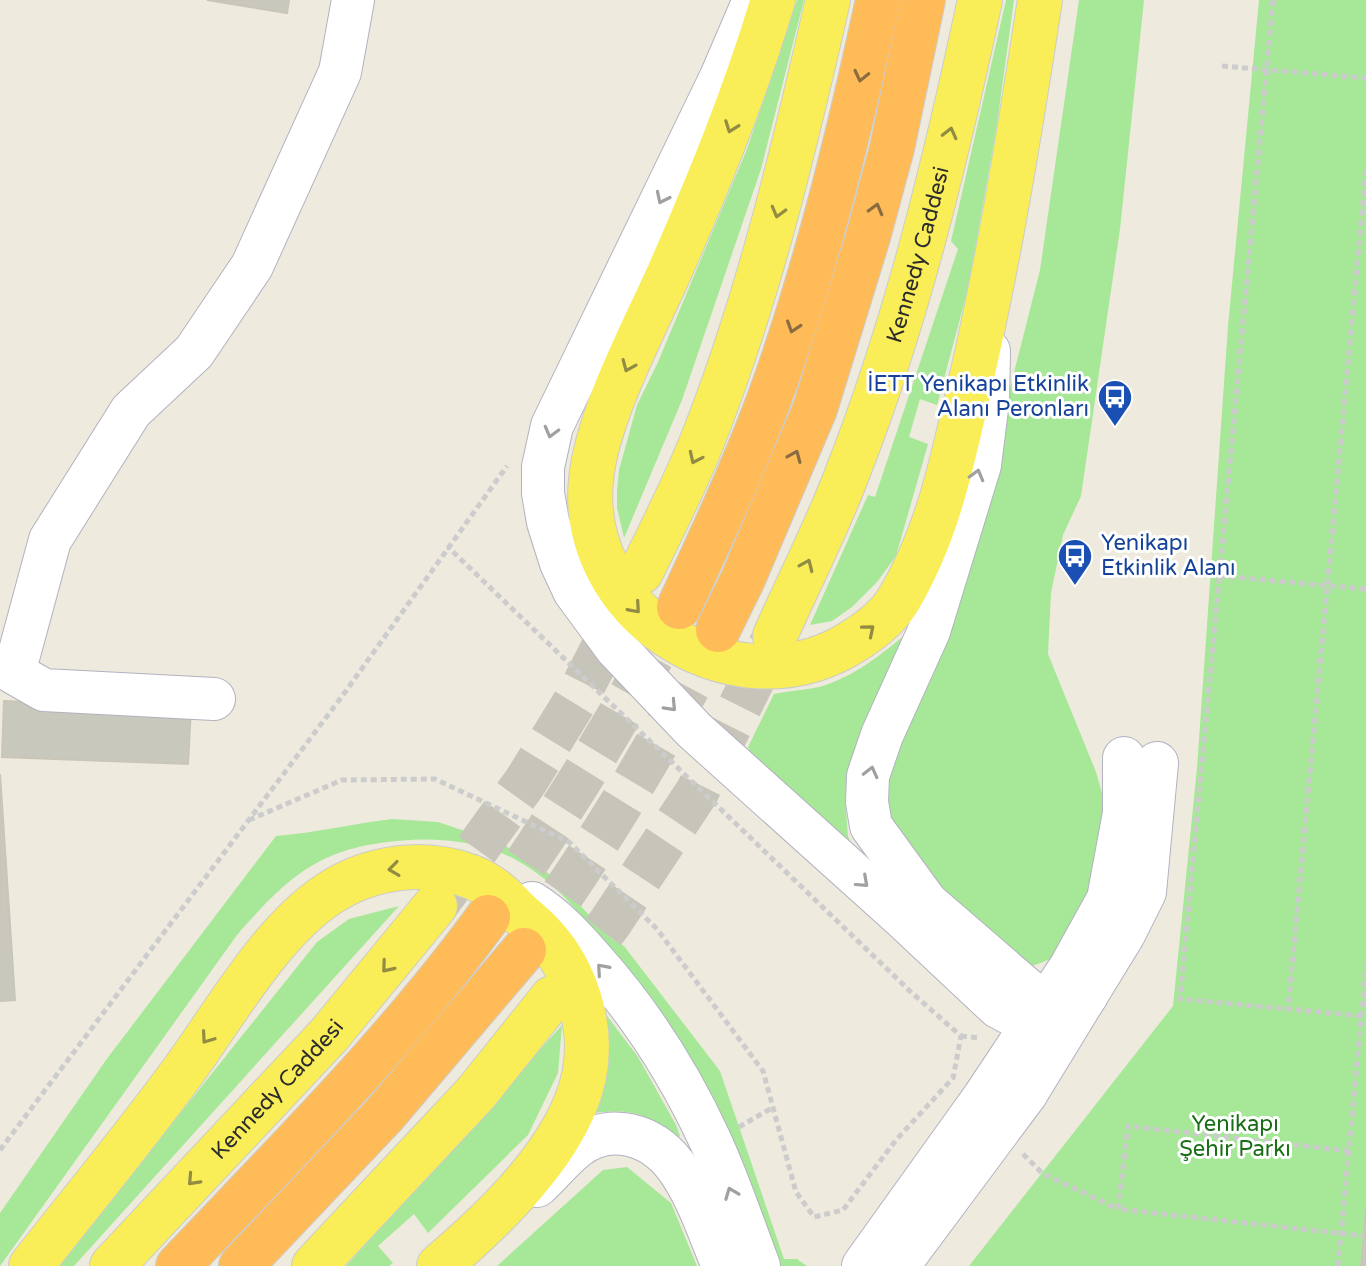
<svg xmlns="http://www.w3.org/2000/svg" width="1366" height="1266" viewBox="0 0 1366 1266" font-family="'Varela Round',sans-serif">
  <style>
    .green { fill: #a6e897 }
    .building { fill: #c9c8bc; stroke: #cac6b7; stroke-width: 2 }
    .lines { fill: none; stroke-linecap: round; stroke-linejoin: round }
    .major-tunnel { stroke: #c7c4ba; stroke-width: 44; stroke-dasharray: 44 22; stroke-linecap: butt }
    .highway-tunnel { stroke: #c7c4ba; stroke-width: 44; stroke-dasharray: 44 22; stroke-linecap: butt }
    .minor-casing { stroke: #b2b2c0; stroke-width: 44 }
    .major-casing { stroke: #ccc; stroke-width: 46 }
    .highway-casing { stroke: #ccc; stroke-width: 46 }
    .path { stroke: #ccc; stroke-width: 5; stroke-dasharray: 6 4; stroke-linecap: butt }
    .minor { stroke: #fff; stroke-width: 42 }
    .major { stroke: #f9ed58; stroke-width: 44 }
    .highway { stroke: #ffbb58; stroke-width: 44 }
    .oneway { stroke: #8b6c40 }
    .oneway2 { stroke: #928c42 }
    .oneway3 { stroke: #a0a0a0 }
    .labels { text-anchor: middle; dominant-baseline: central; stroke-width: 6; stroke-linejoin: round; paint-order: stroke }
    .street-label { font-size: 22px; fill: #2c2c2c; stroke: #fff }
    .transit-label { font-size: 22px; fill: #164399; stroke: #fff; text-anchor: end }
    .park-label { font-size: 22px; fill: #1a6f16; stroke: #fff }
  </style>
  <rect width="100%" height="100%" fill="#eeeade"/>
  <g class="green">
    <polygon points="797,0 804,0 761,169 682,400 624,538 617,508 617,491 619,470 637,405 658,362 747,149"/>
    <polygon points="1006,0 1014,0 996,131 968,289 937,405 920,399 909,437 928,444 896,556 877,582 852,607 832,621 810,625 868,495 875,497 958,249 951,241"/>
    <polygon points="1079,0 1144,0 1120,229 1081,496 1063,535 1051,593 1048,654 1096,772 1111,824 1106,869 1056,957 1027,968 976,933 891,829 881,784 967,558 1040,270"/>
    <polygon points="1259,0 1366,0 1366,1266 969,1266 1173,1006 1197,768 1228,326"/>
    <path d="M907,633L850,765L845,798L848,836L854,852L752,755L748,747L774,694C789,691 804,690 819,687C852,678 881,655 907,633Z"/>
    <path d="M392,819L438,822L500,843L522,855L552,876L612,939L624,946L720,1071L784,1259H797L807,1266H780C749,1187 715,1109 673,1035C656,1006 631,980 610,953C583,917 557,882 516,860C486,843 445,838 410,840C324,845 292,872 237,935L0,1266V1213L106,1060L276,836C315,833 352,824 392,819Z"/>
    <polygon points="399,906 74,1266 58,1266 317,942 349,919"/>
    <path d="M600,1014L607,1016L638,1057L676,1125L680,1136L675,1141C644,1112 635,1109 593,1113Z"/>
    <polygon points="562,1025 558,1073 528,1135 428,1233 414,1214 378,1246 393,1263 389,1266 346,1266"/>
    <polygon points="627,1167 671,1203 697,1266 497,1266 603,1170"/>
  </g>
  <g class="building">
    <polygon points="207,0 289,0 287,13"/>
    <polygon points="4,701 191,708 188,764 2,757"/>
    <polygon points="0,774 15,1000 0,1001"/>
    <polygon points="1366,1210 1366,1266 1361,1266 1364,1236"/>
  </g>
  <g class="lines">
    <g class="major-tunnel">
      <polyline points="438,903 526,781 577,698 624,606"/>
      <polyline points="563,984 610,923 697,792 775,636"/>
    </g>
    <g class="highway-tunnel">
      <path d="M488,917C551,830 608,738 659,644"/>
      <path d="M525,948C598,847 662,741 718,630"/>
    </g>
    <g class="minor-casing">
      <g id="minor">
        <polyline points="754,0 721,77 552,426 543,467 543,493 548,522 561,563 574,591 616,648 694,730 902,917 998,1007 1024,1021 1055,1024 1067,1020 1087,995"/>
        <path d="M989,351L988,401L980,465L929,631L882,735L868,776L867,802L871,826L927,903L1052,1011C1059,1039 1038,1069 1026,1094"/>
        <polyline points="214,699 44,690 14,673 50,540 131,411 194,352 252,266 340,72 353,0"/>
        <path d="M532,903C556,918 576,940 594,961C642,1015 680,1075 710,1140C729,1181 743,1224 759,1266"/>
        <path d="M537,1186C551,1173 563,1158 577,1147C610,1122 651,1134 675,1165C697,1194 709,1233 723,1266"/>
        <polyline points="863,1266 984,1097 1071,966 1108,899 1124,813 1124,758"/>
        <polyline points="898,1266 1026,1094 1124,934 1145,892 1157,763"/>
      </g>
    </g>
    <g class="major-casing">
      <g id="major">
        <path d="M773,0C745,94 708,184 669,273C642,333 597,417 591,480C578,610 725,708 840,649C862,637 886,621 899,599C938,533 952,463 969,389C999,261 1020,130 1040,0"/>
        <path d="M641,572C663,528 685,484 703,439C759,297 794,149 828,0"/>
        <path id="s1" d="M775,636C799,581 828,526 849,469C908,318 946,159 980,0"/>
        <path d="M31,1266C82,1201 135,1137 184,1070C225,1014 271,931 330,893C370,867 424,859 469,876C489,883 503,896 517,911C526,919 536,927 544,936C577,972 594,1028 584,1076C569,1149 493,1220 439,1266"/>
        <path id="s2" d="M112,1266L329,1035L435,906"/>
        <polyline points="314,1266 476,1093 552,998"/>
      </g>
    </g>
    <g class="highway-casing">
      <g id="highway">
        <path d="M679,607C713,533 748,459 775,383C819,258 850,129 878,0"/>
        <polyline points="718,630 743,579 815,409 868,237 892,148 923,0"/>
        <path d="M178,1266C285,1153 397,1042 488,917"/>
        <polyline points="241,1266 384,1115 524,950"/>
      </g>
    </g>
    <g class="path">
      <polyline points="1273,0 1180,999 1288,1009"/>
      <polyline points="1222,66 1366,78"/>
      <polyline points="1220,576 1366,589"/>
      <polyline points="249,820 342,780 435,779 569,842 657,929 763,1071 796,1192 814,1217 843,1210 896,1140 953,1078 961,1036 912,993 448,547"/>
      <polyline points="1361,1016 1288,1009 1366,169"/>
      <polyline points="961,1036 980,1038"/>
      <polyline points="739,1127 772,1108"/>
      <polyline points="0,1150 343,695 507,466"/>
      <polyline points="1349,1151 1128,1126 1118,1209 1364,1236"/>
      <polyline points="1023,1154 1042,1173 1118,1209"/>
      <polyline points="1338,1266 1366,966"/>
    </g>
    <use href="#minor" class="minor"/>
    <use href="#major" class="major"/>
    <use href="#highway" class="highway"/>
  </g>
  <defs><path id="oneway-chevron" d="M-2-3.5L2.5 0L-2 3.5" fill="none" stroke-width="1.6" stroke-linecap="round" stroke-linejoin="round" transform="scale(2)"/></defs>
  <g class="oneway">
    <use href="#oneway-chevron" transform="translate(861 76) rotate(103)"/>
    <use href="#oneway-chevron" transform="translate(876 209) rotate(-75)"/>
    <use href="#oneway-chevron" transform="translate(793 327) rotate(108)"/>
    <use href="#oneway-chevron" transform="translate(795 456) rotate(-67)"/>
  </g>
  <g class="oneway2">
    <use href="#oneway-chevron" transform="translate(731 127) rotate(110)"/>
    <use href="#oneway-chevron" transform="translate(950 133) rotate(-76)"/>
    <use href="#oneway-chevron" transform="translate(778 212) rotate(105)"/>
    <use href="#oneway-chevron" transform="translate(628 366) rotate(113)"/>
    <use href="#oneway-chevron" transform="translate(695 458) rotate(115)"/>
    <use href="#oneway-chevron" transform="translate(807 565) rotate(-66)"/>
    <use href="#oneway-chevron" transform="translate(635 608) rotate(49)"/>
    <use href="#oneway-chevron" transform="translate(869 630) rotate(-40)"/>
    <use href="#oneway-chevron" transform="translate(394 869) rotate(172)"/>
    <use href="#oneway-chevron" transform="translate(387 967) rotate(130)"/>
    <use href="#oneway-chevron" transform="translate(207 1038) rotate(125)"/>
    <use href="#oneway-chevron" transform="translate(193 1180) rotate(133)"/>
  </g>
  <g class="oneway3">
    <use href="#oneway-chevron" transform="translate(662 198) rotate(116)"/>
    <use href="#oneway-chevron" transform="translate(551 432) rotate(105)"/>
    <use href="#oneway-chevron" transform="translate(977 475) rotate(-75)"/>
    <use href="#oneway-chevron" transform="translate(671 706) rotate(47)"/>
    <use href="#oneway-chevron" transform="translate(871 772) rotate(-76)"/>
    <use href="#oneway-chevron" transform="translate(863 882) rotate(42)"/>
    <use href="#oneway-chevron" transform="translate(602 969) rotate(-131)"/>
    <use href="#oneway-chevron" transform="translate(731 1193) rotate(-111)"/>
  </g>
  <defs>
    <g id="bus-pin" transform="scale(1.8)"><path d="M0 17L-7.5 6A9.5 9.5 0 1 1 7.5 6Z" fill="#1a4fb4" stroke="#fff"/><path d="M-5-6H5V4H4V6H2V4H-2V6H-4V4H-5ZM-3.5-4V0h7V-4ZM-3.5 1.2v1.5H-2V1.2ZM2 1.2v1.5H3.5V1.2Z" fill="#fff"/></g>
  </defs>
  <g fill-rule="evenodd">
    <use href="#bus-pin" x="1115" y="397"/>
    <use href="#bus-pin" x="1075" y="556"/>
  </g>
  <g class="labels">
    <g class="street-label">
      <text stroke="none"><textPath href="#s1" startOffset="408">Kennedy Caddesi</textPath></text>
      <text stroke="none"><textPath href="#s2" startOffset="242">Kennedy Caddesi</textPath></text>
    </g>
    <g class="transit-label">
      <text x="1089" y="384">İETT Yenikapı Etkinlik<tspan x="1089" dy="25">Alanı Peronları</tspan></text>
      <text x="1101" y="543" text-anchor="start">Yenikapı<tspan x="1101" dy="25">Etkinlik Alanı</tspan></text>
    </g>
    <g class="park-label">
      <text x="1235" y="1124">Yenikapı<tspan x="1235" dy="25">Şehir Parkı</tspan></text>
    </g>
  </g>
</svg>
